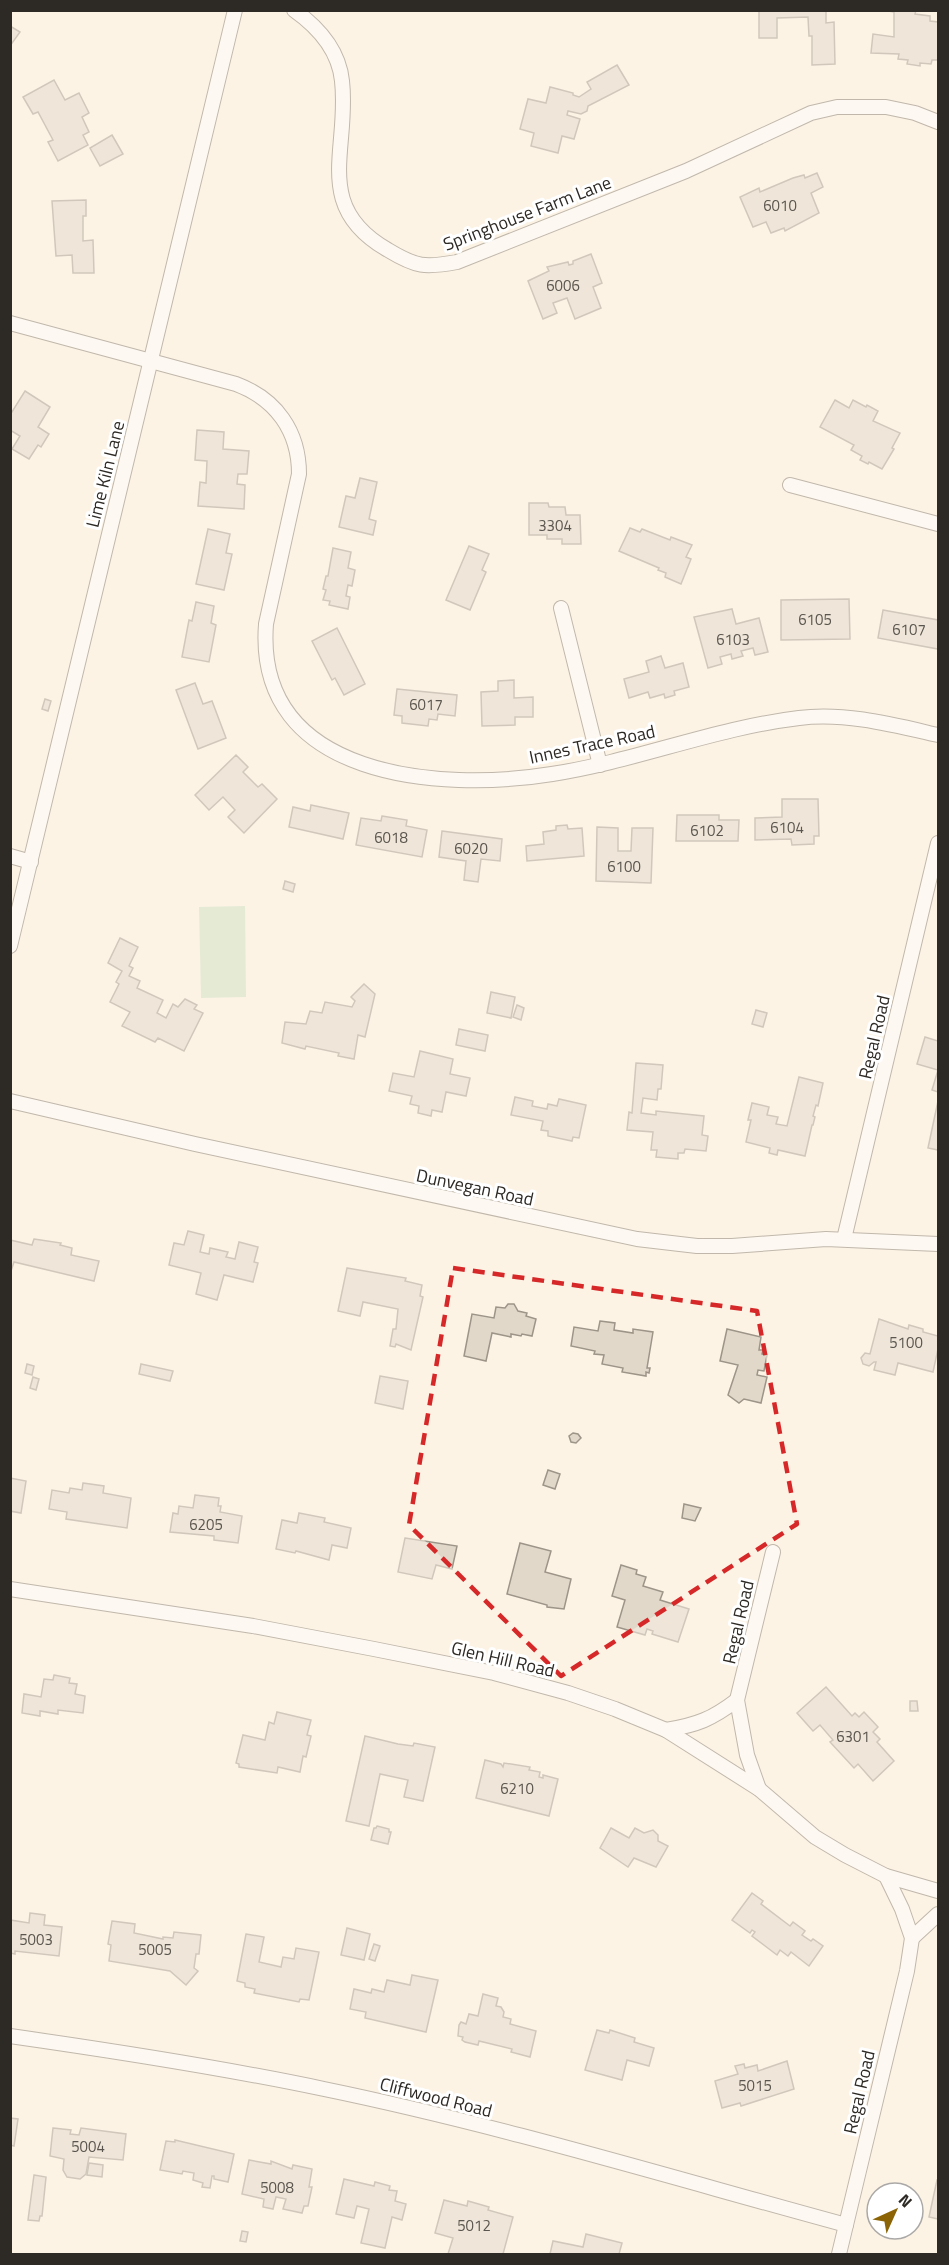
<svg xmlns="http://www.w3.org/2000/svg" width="949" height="2265" viewBox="0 0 949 2265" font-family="'Titillium Web',sans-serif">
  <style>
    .green { fill: #cae1c1 }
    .building { fill: #e1d8ca; stroke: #9d9588; stroke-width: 1.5 }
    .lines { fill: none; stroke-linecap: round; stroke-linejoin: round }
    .minor-casing { stroke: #7a7265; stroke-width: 16 }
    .minor { stroke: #fff; stroke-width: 14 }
    .marked { fill: none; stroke: #d62828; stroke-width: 4.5; stroke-dasharray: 12 8; stroke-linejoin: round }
    .labels { text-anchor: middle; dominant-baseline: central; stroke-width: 6; stroke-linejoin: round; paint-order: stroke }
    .number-label { font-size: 15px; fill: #5a554e }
    .street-label { font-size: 18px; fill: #2d2924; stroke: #fff }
  </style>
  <rect width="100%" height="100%" fill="#fcf3e5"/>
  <polygon class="green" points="245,906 246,997 201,998 199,907"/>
  <g class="building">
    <polygon points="759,10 826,10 826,23 834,22 835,64 812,65 812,36 809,36 808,17 777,18 777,38 759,38"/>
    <polygon points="883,10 916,10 915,14 930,16 930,21 938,22 938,60 932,60 931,64 920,63 920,66 907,64 908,60 898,59 899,54 871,53 873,34 894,37 894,12"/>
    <polygon points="10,26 20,32 10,46"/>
    <polygon points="617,65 629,85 588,106 587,111 581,114 568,111 567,115 580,119 574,139 562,136 558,153 531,146 534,133 520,129 528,99 546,103 550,87 573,93 573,95 579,97 591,89 587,82"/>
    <polygon points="54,80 65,100 79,93 89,113 82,117 89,132 83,135 88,145 58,161 48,142 53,140 38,112 33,114 23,97"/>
    <polygon points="112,135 123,154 100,166 90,148"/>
    <polygon points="817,173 823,187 811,193 819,213 785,231 784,228 771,233 766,222 753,227 740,197 759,188 760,192 793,178 804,175 805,178"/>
    <polygon points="86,200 86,216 83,216 83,241 93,240 94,273 73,273 72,255 56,256 52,201"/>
    <polygon points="591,254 602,283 593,287 601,308 575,319 567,298 553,303 557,313 543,319 528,281 549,271 547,267 568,262 569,265 573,264 573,261"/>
    <polygon points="25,391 50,407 38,427 49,434 41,447 38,445 29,459 12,449 20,436 10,430 10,415"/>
    <polygon points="835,400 849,408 853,400 866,407 867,405 878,411 873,421 900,433 892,448 894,449 882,469 869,462 868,464 860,460 862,456 851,450 854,445 820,427"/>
    <polygon points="197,430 224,432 223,449 249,451 247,474 238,474 237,484 245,485 244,509 198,506 200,482 206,483 207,461 195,460"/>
    <polygon points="360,478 377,482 369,519 376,521 373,535 339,527 346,496 355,498"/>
    <polygon points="529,503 548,503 549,507 565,507 566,515 580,515 581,544 562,544 562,539 547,539 547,535 529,535"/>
    <polygon points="630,528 640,532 642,529 670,540 671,537 692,545 686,557 691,559 681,584 665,577 666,573 658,570 659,568 619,551"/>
    <polygon points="208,529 230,534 226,553 232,554 224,590 196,584"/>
    <polygon points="469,546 489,554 482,570 486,572 470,610 446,600"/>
    <polygon points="333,548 351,552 348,568 355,570 352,586 348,585 346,596 350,597 348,609 329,605 330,601 323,600 326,590 323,589 326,576 328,576"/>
    <polygon points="849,599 850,639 781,640 781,600"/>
    <polygon points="196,602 214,606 211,623 216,625 209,662 182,657 189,620 192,621"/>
    <polygon points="732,609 736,624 759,618 768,652 755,655 753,648 741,651 743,656 732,659 731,654 720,657 722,664 708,668 694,617"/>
    <polygon points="883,610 938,620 938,649 878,638"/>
    <polygon points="337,628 365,684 344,695 335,678 332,680 312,641"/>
    <polygon points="661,656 665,668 683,663 689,687 674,691 675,695 665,698 664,694 650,698 648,692 629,698 624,679 649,672 646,661"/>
    <polygon points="514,680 514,698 533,697 533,717 515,717 515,725 482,726 481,692 498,691 498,681"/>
    <polygon points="195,683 203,704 212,701 226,738 198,749 176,690"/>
    <polygon points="397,689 457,695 455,716 438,714 437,720 429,719 428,726 402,723 402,716 394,715"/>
    <polygon points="45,699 51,701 48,711 42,709"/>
    <polygon points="236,755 248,767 243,772 258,787 262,784 277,799 244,833 228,817 235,810 223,797 209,810 195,795"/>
    <polygon points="782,799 818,799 819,836 814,836 814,844 792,845 791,839 755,840 755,818 782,817"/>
    <polygon points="311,805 349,813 343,839 289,827 293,807 310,811"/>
    <polygon points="677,815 719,815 719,820 739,820 738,841 676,841"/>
    <polygon points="382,816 407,820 406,826 427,830 422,857 356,845 361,818 381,821"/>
    <polygon points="567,825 568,829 582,828 584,856 527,861 526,846 544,844 543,832 556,830 556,826"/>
    <polygon points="597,827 618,828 618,851 631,851 632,828 653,828 651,883 596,881"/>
    <polygon points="442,831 502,839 500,861 481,859 478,882 464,880 466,861 439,857"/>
    <polygon points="285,881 295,884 293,892 283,889"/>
    <polygon points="120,938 138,947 129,966 133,968 129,976 140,981 137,988 163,1000 157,1013 166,1018 173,1004 178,1007 185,999 197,1005 194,1009 203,1013 184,1051 158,1038 155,1042 122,1026 130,1012 110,1002 119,984 116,982 122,971 108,963"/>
    <polygon points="364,984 375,994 365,1037 358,1035 354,1059 338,1056 339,1053 306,1046 305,1049 282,1043 285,1022 306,1024 310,1011 322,1013 325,1002 352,1007 355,1001 351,997"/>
    <polygon points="491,992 515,997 511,1018 487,1013"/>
    <polygon points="517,1005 524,1008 521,1020 513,1017"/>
    <polygon points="756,1010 767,1013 763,1027 752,1024"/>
    <polygon points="459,1029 488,1035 485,1051 456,1045"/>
    <polygon points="925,1037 938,1041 938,1092 932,1090 938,1070 917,1064"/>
    <polygon points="420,1051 453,1059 450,1074 470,1078 466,1096 446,1092 442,1112 432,1110 431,1116 418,1113 419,1106 410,1104 412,1096 389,1091 393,1073 414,1077"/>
    <polygon points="636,1063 663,1065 661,1089 658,1089 657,1100 643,1098 641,1113 656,1115 656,1111 704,1116 702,1135 708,1136 706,1151 685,1149 684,1153 678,1153 678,1159 656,1157 657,1150 651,1150 653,1132 627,1130 629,1112 632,1113"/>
    <polygon points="799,1077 823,1083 818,1106 816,1105 813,1116 815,1117 813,1125 812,1125 805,1156 778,1150 777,1155 769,1153 770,1148 746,1142 751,1120 748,1120 752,1103 769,1107 767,1115 778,1117 776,1124 787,1126"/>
    <polygon points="515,1097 533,1101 532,1106 547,1109 548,1104 557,1106 559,1099 586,1105 579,1138 573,1137 572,1141 548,1136 548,1131 541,1130 543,1121 511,1115"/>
    <polygon points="938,1101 938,1150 928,1148"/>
    <polygon points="188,1231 204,1235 200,1252 209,1254 210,1248 228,1252 226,1257 235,1259 239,1242 258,1247 254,1262 258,1263 253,1282 224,1275 217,1300 196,1294 201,1273 169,1265 174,1243 184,1245"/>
    <polygon points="34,1239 61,1243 60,1245 72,1248 71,1255 99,1261 94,1281 14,1262 10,1274 10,1240 32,1245"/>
    <polygon points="347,1268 406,1278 405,1281 422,1285 420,1296 423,1297 411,1350 396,1344 395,1347 390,1346 393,1329 396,1329 398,1309 363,1302 360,1316 338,1311"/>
    <polygon points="508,1304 514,1304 518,1311 527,1313 526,1316 536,1319 532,1336 522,1334 521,1336 511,1334 511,1337 492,1333 486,1361 464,1356 472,1314 494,1318 496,1307 505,1308"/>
    <polygon points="879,1319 908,1329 909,1325 923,1329 923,1332 938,1336 938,1349 933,1372 898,1363 895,1375 874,1370 876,1362 874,1362 869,1366 863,1364 861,1358 865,1353 870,1354"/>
    <polygon points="600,1321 615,1323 614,1330 633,1333 633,1329 653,1332 647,1368 650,1368 649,1373 646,1372 646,1376 622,1372 623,1368 602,1364 604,1355 594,1354 595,1351 571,1346 574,1327 598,1331"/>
    <polygon points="727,1329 761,1337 759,1350 763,1350 762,1354 767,1355 764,1371 758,1370 757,1375 767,1377 761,1403 744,1399 739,1403 728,1395 738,1365 720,1361"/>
    <polygon points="27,1364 34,1366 32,1375 25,1373"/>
    <polygon points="141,1364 173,1371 170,1381 139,1374"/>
    <polygon points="380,1376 408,1381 403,1409 375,1403"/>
    <polygon points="33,1377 39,1379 36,1390 30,1388"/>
    <polygon points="573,1433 578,1434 581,1438 576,1443 571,1442 569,1436"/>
    <polygon points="548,1470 560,1474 555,1489 543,1485"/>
    <polygon points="10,1478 26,1481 21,1513 10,1511"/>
    <polygon points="83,1483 104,1486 103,1493 131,1498 127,1528 66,1519 67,1512 49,1509 52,1490 69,1493 70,1488 82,1490"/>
    <polygon points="195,1495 219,1498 218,1506 221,1506 220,1512 242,1516 238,1543 214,1540 214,1536 170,1532 173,1513 178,1514 179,1506 193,1508"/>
    <polygon points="684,1504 701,1508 695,1521 682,1518"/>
    <polygon points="299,1513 325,1518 324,1522 351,1528 347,1548 332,1545 329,1560 296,1551 295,1553 276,1549 282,1520 297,1523"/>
    <polygon points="405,1538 457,1546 452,1569 436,1565 432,1579 398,1572"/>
    <polygon points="520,1543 551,1551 545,1572 571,1579 564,1609 547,1607 547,1605 507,1594"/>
    <polygon points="621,1565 637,1570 636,1574 646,1577 643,1586 663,1592 660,1600 689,1609 678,1642 652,1634 653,1631 647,1629 645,1635 617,1627 625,1600 612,1596"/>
    <polygon points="54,1675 70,1678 69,1683 77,1684 75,1694 85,1696 83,1713 58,1710 58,1714 40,1711 40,1716 22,1713 24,1694 41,1697 44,1679 53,1680"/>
    <polygon points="826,1687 852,1716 855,1713 859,1717 864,1712 878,1727 873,1732 880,1739 877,1742 894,1761 873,1781 858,1764 854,1768 830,1742 833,1740 820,1725 813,1731 797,1713"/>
    <polygon points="910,1701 917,1701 918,1711 910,1711"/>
    <polygon points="277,1712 311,1720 307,1735 311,1736 306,1757 303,1756 300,1772 278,1767 277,1773 239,1767 239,1764 236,1763 243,1735 265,1740 269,1722 274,1724"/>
    <polygon points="365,1736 398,1744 413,1746 414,1743 435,1747 423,1801 404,1797 408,1780 380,1774 369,1826 346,1821"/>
    <polygon points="485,1760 501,1764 503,1767 504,1763 530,1767 529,1770 540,1772 539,1777 543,1778 543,1775 558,1779 549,1816 476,1798"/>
    <polygon points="377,1826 389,1829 389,1832 391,1832 388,1844 371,1840 374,1828 376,1828"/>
    <polygon points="611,1828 629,1838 635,1828 644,1833 653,1830 658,1835 658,1841 668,1846 656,1867 634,1858 628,1867 600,1848"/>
    <polygon points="752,1893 763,1901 761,1904 790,1926 793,1922 805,1931 802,1935 811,1941 813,1939 823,1946 809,1966 791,1952 788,1956 780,1950 777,1955 752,1936 755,1932 752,1930 750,1933 732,1920"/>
    <polygon points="30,1913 45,1915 44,1925 62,1927 59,1956 15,1951 15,1954 10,1953 10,1920 29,1923"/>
    <polygon points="112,1921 135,1924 134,1933 163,1939 163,1937 173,1938 174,1932 201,1935 199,1954 196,1954 194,1968 198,1971 186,1985 170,1971 109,1961 111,1945 108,1944"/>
    <polygon points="347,1928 370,1934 364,1960 341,1955"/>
    <polygon points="246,1934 264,1937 259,1962 281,1967 283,1957 294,1959 296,1948 319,1952 309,2000 300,1999 299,2002 254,1993 255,1989 245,1987 245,1983 237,1981"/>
    <polygon points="374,1944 380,1946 375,1961 369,1959"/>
    <polygon points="412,1975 438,1980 426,2032 365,2018 366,2012 350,2009 354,1989 371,1993 372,1989 384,1992 387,1980 410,1985"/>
    <polygon points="483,1994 498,1998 496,2006 501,2007 504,2012 503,2017 511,2019 510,2024 536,2031 530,2057 511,2052 512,2049 479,2041 478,2045 465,2042 462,2040 463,2037 458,2036 459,2025 461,2022 466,2024 469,2014 478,2016"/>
    <polygon points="597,2030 609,2033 610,2030 635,2038 634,2042 654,2048 649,2066 627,2060 622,2080 585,2070"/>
    <polygon points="787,2061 794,2089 741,2106 740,2103 722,2108 715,2081 738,2074 735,2066 744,2064 745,2068 757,2065 758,2071"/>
    <polygon points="10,2118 18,2119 14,2146 10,2145"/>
    <polygon points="53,2128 71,2130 70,2134 79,2135 81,2128 126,2134 123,2160 89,2157 86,2174 80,2179 67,2177 63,2170 64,2159 50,2156"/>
    <polygon points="175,2140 234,2154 228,2182 214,2179 214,2176 212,2176 210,2188 202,2187 203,2183 193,2180 194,2173 183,2171 182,2174 160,2170 166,2141 175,2142"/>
    <polygon points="249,2160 271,2164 271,2161 292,2169 293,2165 312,2169 309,2187 312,2187 308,2206 304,2206 302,2213 283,2209 286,2199 276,2197 273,2209 263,2207 264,2199 242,2194"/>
    <polygon points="89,2163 103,2165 102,2177 87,2175"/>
    <polygon points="34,2175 46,2177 42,2216 40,2216 39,2221 28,2220"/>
    <polygon points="344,2179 374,2186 375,2182 390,2186 389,2190 397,2191 395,2201 406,2204 402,2220 392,2217 385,2248 361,2243 369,2209 357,2206 354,2218 336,2214"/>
    <polygon points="937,2180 938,2180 938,2219 929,2217"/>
    <polygon points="444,2200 467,2206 468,2201 489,2207 488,2210 513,2217 503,2254 448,2254 453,2238 435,2233"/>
    <polygon points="242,2231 248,2232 246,2242 240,2241"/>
    <polygon points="586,2234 622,2243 619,2254 550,2254 553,2241 583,2247"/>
  </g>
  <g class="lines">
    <g class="minor-casing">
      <g id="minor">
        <path d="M294,10C318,27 339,51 342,81C350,149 311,206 388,250C416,267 425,268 457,262L686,171L811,113L837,107H886L915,113L938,122"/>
        <path d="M10,323L236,384C276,399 299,431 299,474L266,624C254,779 441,792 552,774C636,761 715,728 799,718C845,712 894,725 938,735"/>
        <polyline points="790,485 938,524"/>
        <polyline points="561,608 600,765"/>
        <polyline points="10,856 31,862"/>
        <polyline points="10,946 235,10"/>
        <polyline points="10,1101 195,1144 637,1239 697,1246 732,1246 826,1239 938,1244"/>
        <polyline points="844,1239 938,843"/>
        <polyline points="10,1589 253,1626 374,1649 494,1673 568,1693 615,1709 666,1730 759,1789 815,1837 845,1855 886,1876 938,1891"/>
        <path d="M666,1730C697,1725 712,1719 737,1700"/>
        <polyline points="759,1789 747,1755 737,1700 773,1552"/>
        <polyline points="912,1938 938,1914"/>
        <path d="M10,2036C115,2051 220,2067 324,2089C499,2125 673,2178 846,2225"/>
        <polyline points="839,2254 907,1971 912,1938 902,1909 886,1876"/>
      </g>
    </g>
    <use href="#minor" class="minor"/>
  </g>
  <path d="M0 0H949V2265H0ZM453,1268L757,1311L797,1524L561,1676L409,1525Z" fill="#fcf3e5" fill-opacity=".55" fill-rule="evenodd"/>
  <path class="marked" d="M453,1268L757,1311L797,1524L561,1676L409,1525Z"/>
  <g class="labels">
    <g class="number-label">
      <text x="780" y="205">6010</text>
      <text x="563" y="285">6006</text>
      <text x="555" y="525">3304</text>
      <text x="815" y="619">6105</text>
      <text x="909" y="629">6107</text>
      <text x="733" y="639">6103</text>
      <text x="426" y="704">6017</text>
      <text x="787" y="827">6104</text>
      <text x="707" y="830">6102</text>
      <text x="391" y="837">6018</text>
      <text x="471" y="848">6020</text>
      <text x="624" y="866">6100</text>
      <text x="906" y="1342">5100</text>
      <text x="206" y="1524">6205</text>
      <text x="853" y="1736">6301</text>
      <text x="517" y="1788">6210</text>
      <text x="36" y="1939">5003</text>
      <text x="155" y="1949">5005</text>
      <text x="755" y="2085">5015</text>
      <text x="88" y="2146">5004</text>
      <text x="277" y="2187">5008</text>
      <text x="474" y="2225">5012</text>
    </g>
    <g class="street-label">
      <text transform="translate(527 213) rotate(-21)">Springhouse Farm Lane</text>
      <text transform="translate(105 474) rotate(-76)">Lime Kiln Lane</text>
      <text transform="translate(592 744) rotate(-12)">Innes Trace Road</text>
      <text transform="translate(874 1037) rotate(-77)">Regal Road</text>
      <text transform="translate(475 1187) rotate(12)">Dunvegan Road</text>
      <text transform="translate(738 1622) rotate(-77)">Regal Road</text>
      <text transform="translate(503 1659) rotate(13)">Glen Hill Road</text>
      <text transform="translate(859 2092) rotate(-77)">Regal Road</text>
      <text transform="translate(436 2097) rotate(14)">Cliffwood Road</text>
    </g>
  </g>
  <rect width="949" height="2265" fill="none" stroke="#2d2924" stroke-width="24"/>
  <g transform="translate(895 2211) rotate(45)"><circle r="28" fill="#ffffff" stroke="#aba9a7" stroke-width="1.5"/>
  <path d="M0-4.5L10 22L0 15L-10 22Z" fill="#8c6405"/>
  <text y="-9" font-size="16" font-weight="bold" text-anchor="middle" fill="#2d2924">N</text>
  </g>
</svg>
